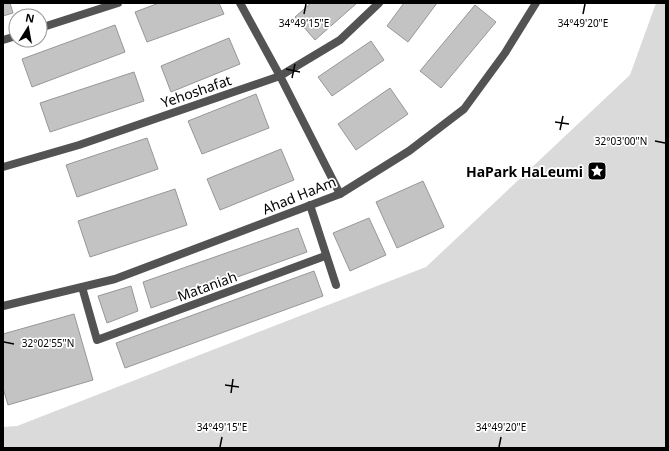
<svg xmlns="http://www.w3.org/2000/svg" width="669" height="451" viewBox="0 0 669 451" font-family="'Noto Sans',sans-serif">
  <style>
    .green { fill: #dadada }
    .building { fill: #c3c3c3; stroke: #979797 }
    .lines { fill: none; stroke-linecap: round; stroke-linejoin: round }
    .street { stroke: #535353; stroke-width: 8 }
    .ticks { fill: none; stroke: #000; stroke-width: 1.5 }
    .labels { text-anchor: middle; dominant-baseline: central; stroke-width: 3.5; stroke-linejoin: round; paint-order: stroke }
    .street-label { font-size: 14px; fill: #000; stroke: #fff }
    .poi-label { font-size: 14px; font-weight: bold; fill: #000; stroke: #fff; text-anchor: end }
    .ticks-label { font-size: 10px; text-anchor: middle; fill: #000; stroke: #fff; stroke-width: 3.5; stroke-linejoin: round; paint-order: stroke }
  </style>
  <rect width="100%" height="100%" fill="#fff"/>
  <polygon class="green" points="656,3 666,3 666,448 3,448 3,427 17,426 426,267 630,75"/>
  <g class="building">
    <polygon points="3,3 10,3 13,13 3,16"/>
    <polygon points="159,3 219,3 224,14 147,42 135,12"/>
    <polygon points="311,3 357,3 315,40 295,17"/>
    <polygon points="404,3 437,3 408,42 387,26"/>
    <polygon points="475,5 496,22 441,88 420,71"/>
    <polygon points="115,25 125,52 32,87 22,59"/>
    <polygon points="229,38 240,64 171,92 161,66"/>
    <polygon points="371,41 384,60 332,96 318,77"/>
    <polygon points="134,72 144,101 50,132 40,103"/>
    <polygon points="390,88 408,114 356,150 338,124"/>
    <polygon points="256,94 269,128 202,154 188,121"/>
    <polygon points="147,138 158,169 77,197 66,165"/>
    <polygon points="281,149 294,180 220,210 207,179"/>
    <polygon points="423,181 444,227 397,248 376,202"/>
    <polygon points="175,189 187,225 90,257 78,221"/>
    <polygon points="369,218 386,255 350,271 333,233"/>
    <polygon points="298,228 307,252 151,308 143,282"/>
    <polygon points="314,271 323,296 125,368 116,343"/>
    <polygon points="131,286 138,311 107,323 98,296"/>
    <polygon points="74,314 93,380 8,405 3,388 3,334"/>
  </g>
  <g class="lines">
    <g class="street">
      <polyline points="240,3 280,76 340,194"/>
      <polyline points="40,28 118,3"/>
      <polyline points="3,40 16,36"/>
      <polyline points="3,167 79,145 280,76 340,40 379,3"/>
      <polyline points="310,205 336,285"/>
      <polyline points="82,287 97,340 325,256"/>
      <polyline points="3,306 115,279 340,194 409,151 464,109 505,53 536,3"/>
    </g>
  </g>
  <path class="ticks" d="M304,14L306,4M583,14L585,4M286,69L300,72M292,78L295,64M555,122L569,124M560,130L563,116M655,141L665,143M4,342L14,344M225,385L239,387M231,393L233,379M220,447L222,437M499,447L501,437"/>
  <defs>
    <g id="sight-square" transform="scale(1)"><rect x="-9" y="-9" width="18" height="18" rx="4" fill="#000" stroke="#fff"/><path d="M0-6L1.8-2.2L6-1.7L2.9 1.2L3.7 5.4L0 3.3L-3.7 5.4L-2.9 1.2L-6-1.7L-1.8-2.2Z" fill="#fff"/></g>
  </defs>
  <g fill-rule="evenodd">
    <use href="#sight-square" x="597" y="171"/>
  </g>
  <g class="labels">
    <g class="street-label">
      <text transform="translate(196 91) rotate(-19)">Yehoshafat</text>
      <text transform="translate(299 195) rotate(-22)">Ahad HaAm</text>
      <text transform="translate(207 286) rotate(-20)">Mataniah</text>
    </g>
    <g class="poi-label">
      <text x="583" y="171">HaPark HaLeumi</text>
    </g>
  </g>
  <g class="ticks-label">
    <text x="304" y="27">34°49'15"E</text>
    <text x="583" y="27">34°49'20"E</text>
    <text x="621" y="145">32°03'00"N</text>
    <text x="48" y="347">32°02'55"N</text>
    <text x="222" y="431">34°49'15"E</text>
    <text x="501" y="431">34°49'20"E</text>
  </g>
  <rect width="669" height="451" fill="none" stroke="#000000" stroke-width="8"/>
  <g transform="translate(28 28) rotate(11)"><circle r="19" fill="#ffffff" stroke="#999999"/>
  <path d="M0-3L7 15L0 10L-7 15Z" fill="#000000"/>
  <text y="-6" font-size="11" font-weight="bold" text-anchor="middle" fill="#000000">N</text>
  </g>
</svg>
